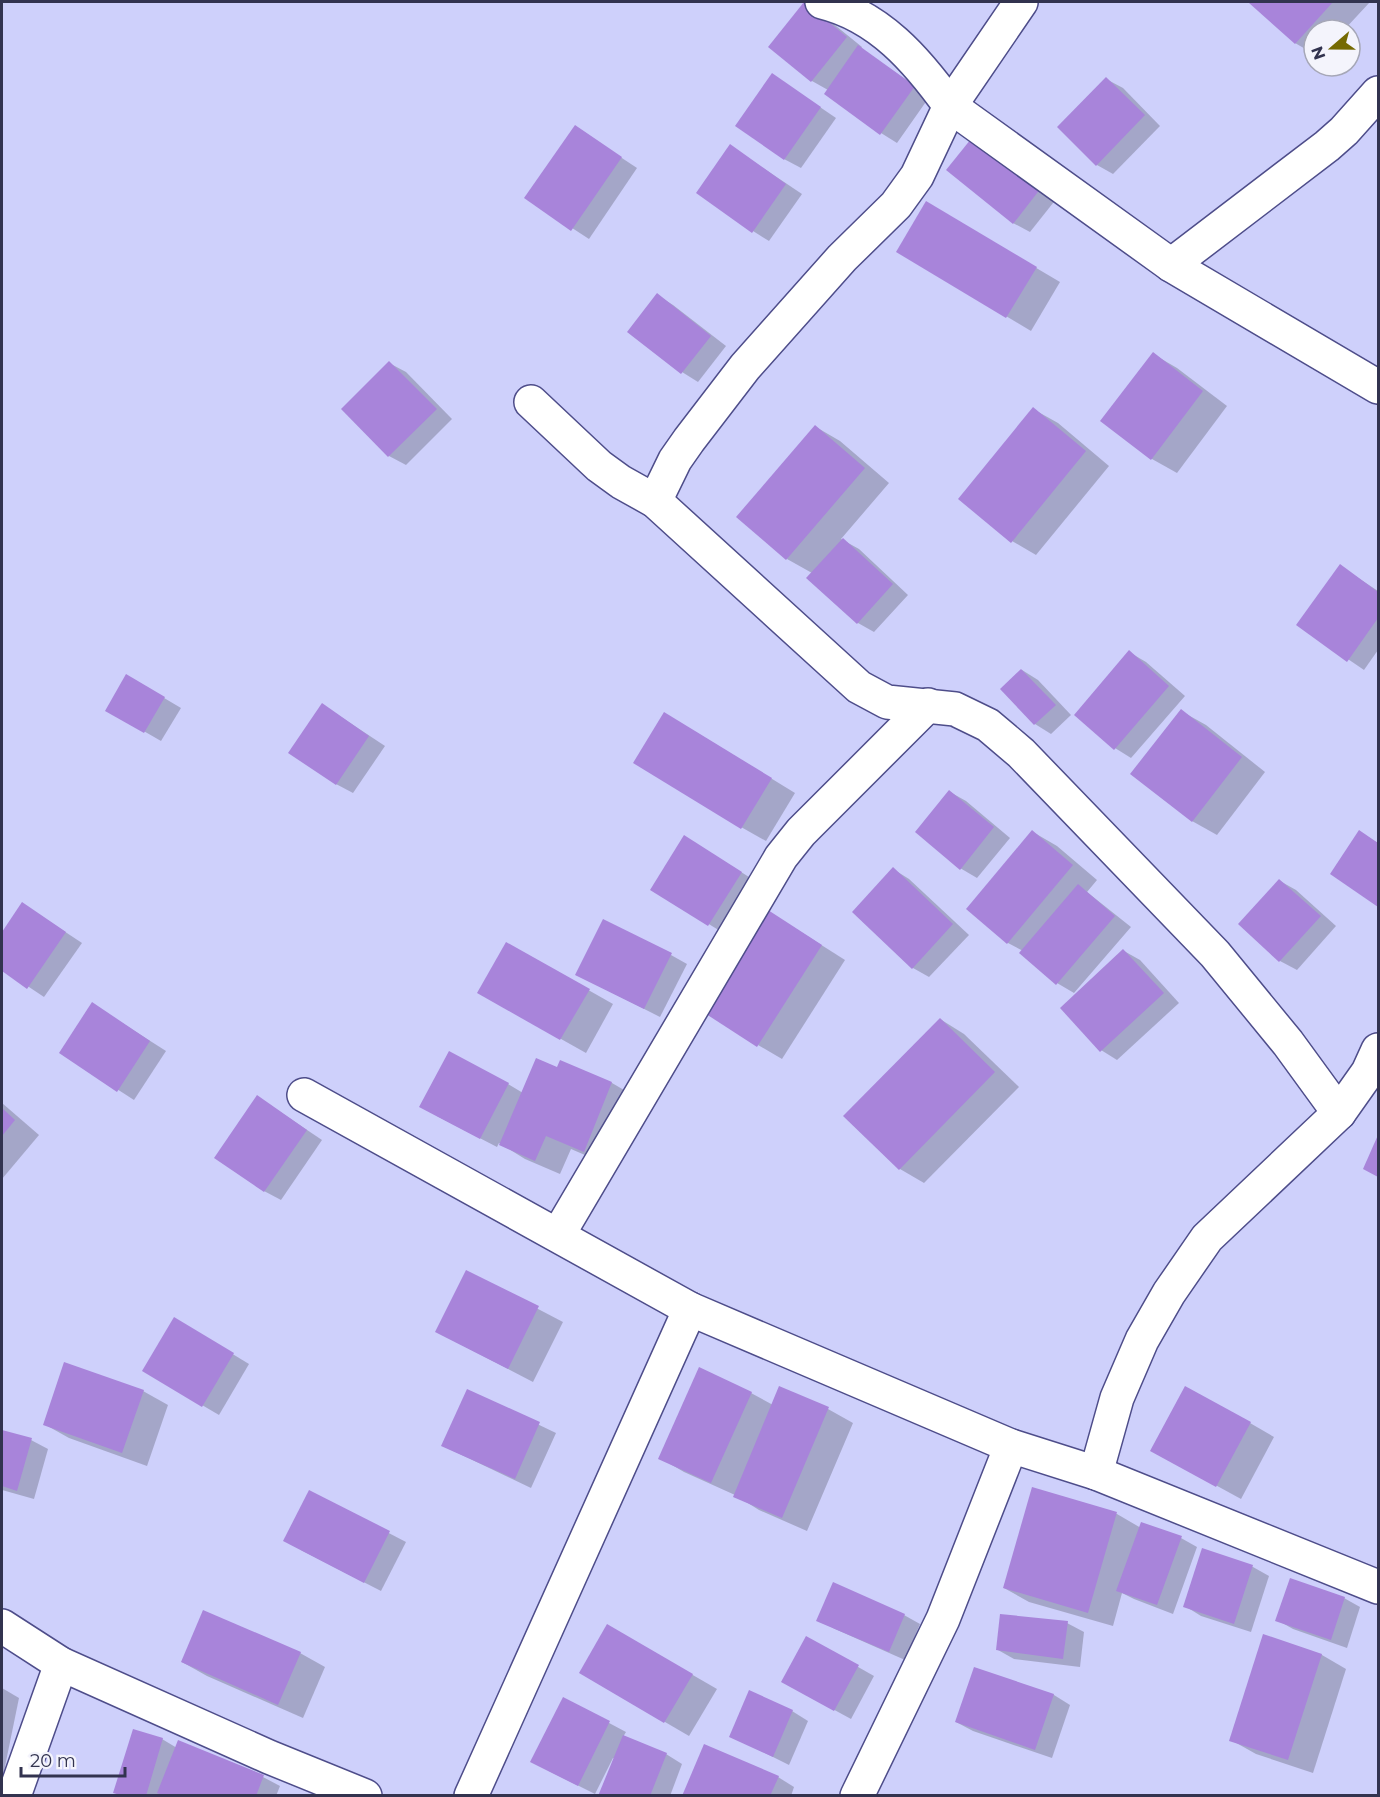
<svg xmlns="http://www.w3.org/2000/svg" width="1380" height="1797" viewBox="0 0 1380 1797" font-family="Montserrat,sans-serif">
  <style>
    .shadow { fill: #0003 }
    .building { fill: #a884da }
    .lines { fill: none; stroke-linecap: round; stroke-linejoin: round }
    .minor-casing { stroke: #4e4d8a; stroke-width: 36 }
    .minor { stroke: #fff; stroke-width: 33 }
  </style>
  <rect width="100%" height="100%" fill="#ced0fb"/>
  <g class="shadow">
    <polygon points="1253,2 1370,2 1344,30 1314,30 1314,54 1295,43 1251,3"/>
    <polygon points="820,13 862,47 861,49 930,96 897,143 881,133 828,90 812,81 770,47"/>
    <polygon points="773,75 836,118 801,168 784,159"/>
    <polygon points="1106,79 1123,88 1160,126 1113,174 1097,165"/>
    <polygon points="575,127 637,168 589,239 526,198"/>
    <polygon points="976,136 1057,198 1030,232 1013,223"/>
    <polygon points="730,146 802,194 769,241 753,231"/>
    <polygon points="950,217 1060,282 1031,331 898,251"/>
    <polygon points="657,295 673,305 726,346 698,382 682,372"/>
    <polygon points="1153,354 1177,368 1227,406 1177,473 1152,459 1102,421"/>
    <polygon points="389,363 406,372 452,419 406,465 389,456 343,409"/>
    <polygon points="1033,409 1058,423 1109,466 1036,555 1012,541"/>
    <polygon points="816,427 840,441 889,483 841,539 859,549 908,595 874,632 858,623 812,573 787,559"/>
    <polygon points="1340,566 1378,591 1378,650 1364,670 1298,625"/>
    <polygon points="1129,652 1146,662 1185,696 1131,758 1115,748"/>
    <polygon points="1022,670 1038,680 1071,715 1051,734 1035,724 1002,689"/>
    <polygon points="127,676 181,708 161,741 107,710"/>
    <polygon points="323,705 385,746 353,793 336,784"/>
    <polygon points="1181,711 1206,725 1265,772 1217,835 1192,821"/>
    <polygon points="689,728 795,793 766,841 741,827"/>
    <polygon points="950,792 966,801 1010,838 977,878 960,868"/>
    <polygon points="1033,832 1057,846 1097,880 1087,892 1131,927 1074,993 1057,983 1023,951 1008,943 968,909"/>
    <polygon points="1359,832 1378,843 1378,905 1332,873"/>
    <polygon points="701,847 757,882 725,934 652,889"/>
    <polygon points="893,869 909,879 969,935 929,977 913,968"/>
    <polygon points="1280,881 1296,890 1336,926 1297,970 1280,961 1240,924"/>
    <polygon points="23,904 82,943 44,997 2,969 2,935"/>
    <polygon points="793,927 845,960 782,1059 758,1045"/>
    <polygon points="507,944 613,1004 586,1053 479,993"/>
    <polygon points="1124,951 1140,960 1179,1003 1117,1060 1101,1050"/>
    <polygon points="671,955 687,964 660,1017 593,983"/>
    <polygon points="108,1014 166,1051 134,1100 61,1053"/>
    <polygon points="940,1019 964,1034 1019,1087 924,1183 900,1169 846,1116"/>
    <polygon points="561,1062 612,1083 636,1097 608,1165 571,1149 560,1174 525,1159 499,1143 497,1147 437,1116 508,1084 523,1093 558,1069"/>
    <polygon points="258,1097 322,1140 281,1200 264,1191"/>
    <polygon points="2,1103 39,1135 2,1179"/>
    <polygon points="1378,1138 1378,1176 1365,1168"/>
    <polygon points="467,1272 563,1322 533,1382 437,1332"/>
    <polygon points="175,1319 249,1364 219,1415 144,1371"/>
    <polygon points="143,1391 168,1405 147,1466 69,1438 44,1424"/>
    <polygon points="468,1391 556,1433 531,1488 443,1446"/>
    <polygon points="751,1393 773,1405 828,1409 853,1423 807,1531 759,1510 735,1495 684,1472 660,1458"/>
    <polygon points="1250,1423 1274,1437 1241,1499 1177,1464"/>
    <polygon points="2,1431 31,1440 48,1449 34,1499 2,1490"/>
    <polygon points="1033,1489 1117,1514 1141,1528 1181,1538 1197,1547 1173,1614 1134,1599 1122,1593 1113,1626 1029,1602 1004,1588"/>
    <polygon points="310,1492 406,1542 381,1591 301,1550"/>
    <polygon points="1203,1550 1253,1567 1269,1576 1251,1632 1201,1616 1185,1606"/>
    <polygon points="1344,1598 1360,1607 1347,1648 1293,1629 1277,1620"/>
    <polygon points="904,1615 920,1624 905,1660 835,1629 818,1620"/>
    <polygon points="1067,1623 1084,1632 1080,1667 1014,1659 998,1650"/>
    <polygon points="608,1626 717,1689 689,1736 581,1673"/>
    <polygon points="1264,1636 1322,1655 1346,1669 1313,1773 1256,1754 1231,1740"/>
    <polygon points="807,1638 874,1676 851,1719 783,1682"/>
    <polygon points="300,1653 325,1667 303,1718 207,1676 182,1662"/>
    <polygon points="975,1668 1054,1695 1070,1705 1052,1758 973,1731 956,1722"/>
    <polygon points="2,1688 19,1698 2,1781"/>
    <polygon points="564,1699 626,1732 623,1737 666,1754 682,1764 670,1796 600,1796 615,1759 613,1758 595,1794 549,1771"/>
    <polygon points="792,1711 808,1721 789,1765 731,1736"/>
    <polygon points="162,1739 177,1748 263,1777 280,1786 276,1796 122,1796 115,1792"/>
    <polygon points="778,1777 794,1787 791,1796 684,1796"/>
  </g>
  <g class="building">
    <polygon points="804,2 847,37 811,82 768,47"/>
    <polygon points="1251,2 1333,2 1295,44 1249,3"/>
    <polygon points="858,45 915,86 880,135 824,94"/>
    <polygon points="772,73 821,107 784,160 735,126"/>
    <polygon points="1106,77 1145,115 1096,166 1057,127"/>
    <polygon points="575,125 622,157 571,231 524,198"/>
    <polygon points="975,134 1041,188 1013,224 946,170"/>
    <polygon points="730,144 786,184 752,233 696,193"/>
    <polygon points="926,201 1037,267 1006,318 896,252"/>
    <polygon points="657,293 711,336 681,374 627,332"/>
    <polygon points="1153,352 1203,391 1151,460 1100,421"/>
    <polygon points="389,361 437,409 388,457 341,409"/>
    <polygon points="1033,407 1086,451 1011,543 958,499"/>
    <polygon points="815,425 865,468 786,560 736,517"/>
    <polygon points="843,538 893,584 857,624 806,578"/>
    <polygon points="1340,564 1378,592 1378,618 1347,662 1296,625"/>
    <polygon points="1129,650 1169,686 1114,750 1074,715"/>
    <polygon points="1021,669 1056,705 1034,725 1000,689"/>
    <polygon points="126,674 165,697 144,733 105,711"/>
    <polygon points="322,703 369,736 336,785 288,753"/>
    <polygon points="1181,709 1242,757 1192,822 1130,774"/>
    <polygon points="664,712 772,778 741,829 633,763"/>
    <polygon points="949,790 994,827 960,870 915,832"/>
    <polygon points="1032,830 1073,865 1007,944 966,909"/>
    <polygon points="1359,830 1378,843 1378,907 1330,874"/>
    <polygon points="684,835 742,872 708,926 650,890"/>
    <polygon points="893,867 953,924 912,969 852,912"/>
    <polygon points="1279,879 1321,916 1279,962 1238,924"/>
    <polygon points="1078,884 1115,916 1056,985 1019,953"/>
    <polygon points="22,902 66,932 27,989 2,971 2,932"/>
    <polygon points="768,910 822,945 757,1047 703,1012"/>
    <polygon points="603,919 672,953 644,1009 575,975"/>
    <polygon points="506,942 590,989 560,1040 477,993"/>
    <polygon points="1123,949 1164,993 1100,1052 1060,1008"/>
    <polygon points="92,1002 150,1041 117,1092 59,1053"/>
    <polygon points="940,1018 995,1072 899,1170 843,1116"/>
    <polygon points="449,1051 509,1083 480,1139 419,1107"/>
    <polygon points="536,1058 557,1067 560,1060 612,1082 584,1152 546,1136 535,1161 499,1145"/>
    <polygon points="257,1095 307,1130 264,1192 214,1158"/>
    <polygon points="2,1108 15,1120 2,1136"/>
    <polygon points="1378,1135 1378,1177 1363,1169"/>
    <polygon points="466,1270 539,1306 508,1369 435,1332"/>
    <polygon points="174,1317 234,1353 202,1407 142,1371"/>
    <polygon points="64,1362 144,1390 122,1453 43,1425"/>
    <polygon points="699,1367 752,1392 711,1483 658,1459"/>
    <polygon points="779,1386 829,1407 782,1518 733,1497"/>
    <polygon points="1185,1386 1251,1422 1216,1487 1150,1451"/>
    <polygon points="467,1389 540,1422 515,1479 441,1446"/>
    <polygon points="2,1430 32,1438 17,1491 2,1486"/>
    <polygon points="1032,1487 1117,1512 1088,1613 1003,1588"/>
    <polygon points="309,1490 390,1531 364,1583 283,1541"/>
    <polygon points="1141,1522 1182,1536 1157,1605 1116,1591"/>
    <polygon points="1202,1548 1253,1565 1234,1624 1183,1607"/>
    <polygon points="1290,1578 1345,1597 1331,1640 1275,1621"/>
    <polygon points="833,1582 905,1614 889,1652 816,1621"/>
    <polygon points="203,1610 301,1652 278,1705 181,1662"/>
    <polygon points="1000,1614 1068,1621 1063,1659 996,1650"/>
    <polygon points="607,1624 693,1674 664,1723 579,1673"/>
    <polygon points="1263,1634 1322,1654 1288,1760 1229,1741"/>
    <polygon points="806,1636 859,1665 834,1711 781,1682"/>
    <polygon points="974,1667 1054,1694 1035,1750 955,1722"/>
    <polygon points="749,1690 793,1710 773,1757 729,1737"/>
    <polygon points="563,1697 610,1721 578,1786 530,1762"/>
    <polygon points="133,1729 163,1738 146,1796 124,1796 113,1793"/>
    <polygon points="623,1735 667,1753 650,1796 598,1796"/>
    <polygon points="178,1740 264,1775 256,1796 164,1796 157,1793"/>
    <polygon points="704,1744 779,1776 770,1796 682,1796"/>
  </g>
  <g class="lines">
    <g class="minor-casing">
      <g id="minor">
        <path d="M822,2C879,16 917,60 950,106L1171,265L1378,387"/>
        <polyline points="1171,265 1327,146 1344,131 1378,93"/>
        <polyline points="531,402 599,466 621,482 655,501 859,687 887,702 955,709 988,725 1021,753 1215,954 1288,1043 1339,1113"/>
        <polyline points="655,501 675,460 689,440 745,367 842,258 896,205 917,176 950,106 1021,2"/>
        <polyline points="304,1095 690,1309 1011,1446 1096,1473 1378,1587"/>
        <polyline points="558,1235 781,857 801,832 928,705"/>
        <polyline points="1096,1473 1117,1398 1142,1340 1169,1293 1207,1238 1339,1113 1368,1072 1378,1050"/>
        <polyline points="2,1626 61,1664 269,1757 365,1796"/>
        <polyline points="14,1796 61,1664"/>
        <polyline points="471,1796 690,1309"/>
        <polyline points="857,1796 943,1619 1011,1446"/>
      </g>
    </g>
    <use href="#minor" class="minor"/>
  </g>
  <rect width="1380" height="1797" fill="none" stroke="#32334f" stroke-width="6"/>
  <g transform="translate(1332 48) rotate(250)"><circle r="28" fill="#f4f4fc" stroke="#a6a7b7" stroke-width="1.5"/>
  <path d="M0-4.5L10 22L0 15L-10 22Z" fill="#756a02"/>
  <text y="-9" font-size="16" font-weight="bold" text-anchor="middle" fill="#32334f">N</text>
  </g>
  <path d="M21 1767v9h104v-9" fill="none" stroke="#32334f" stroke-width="3"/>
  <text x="30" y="1767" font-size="18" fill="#32334f" stroke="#f4f4fc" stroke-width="4.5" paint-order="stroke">20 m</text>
</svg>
